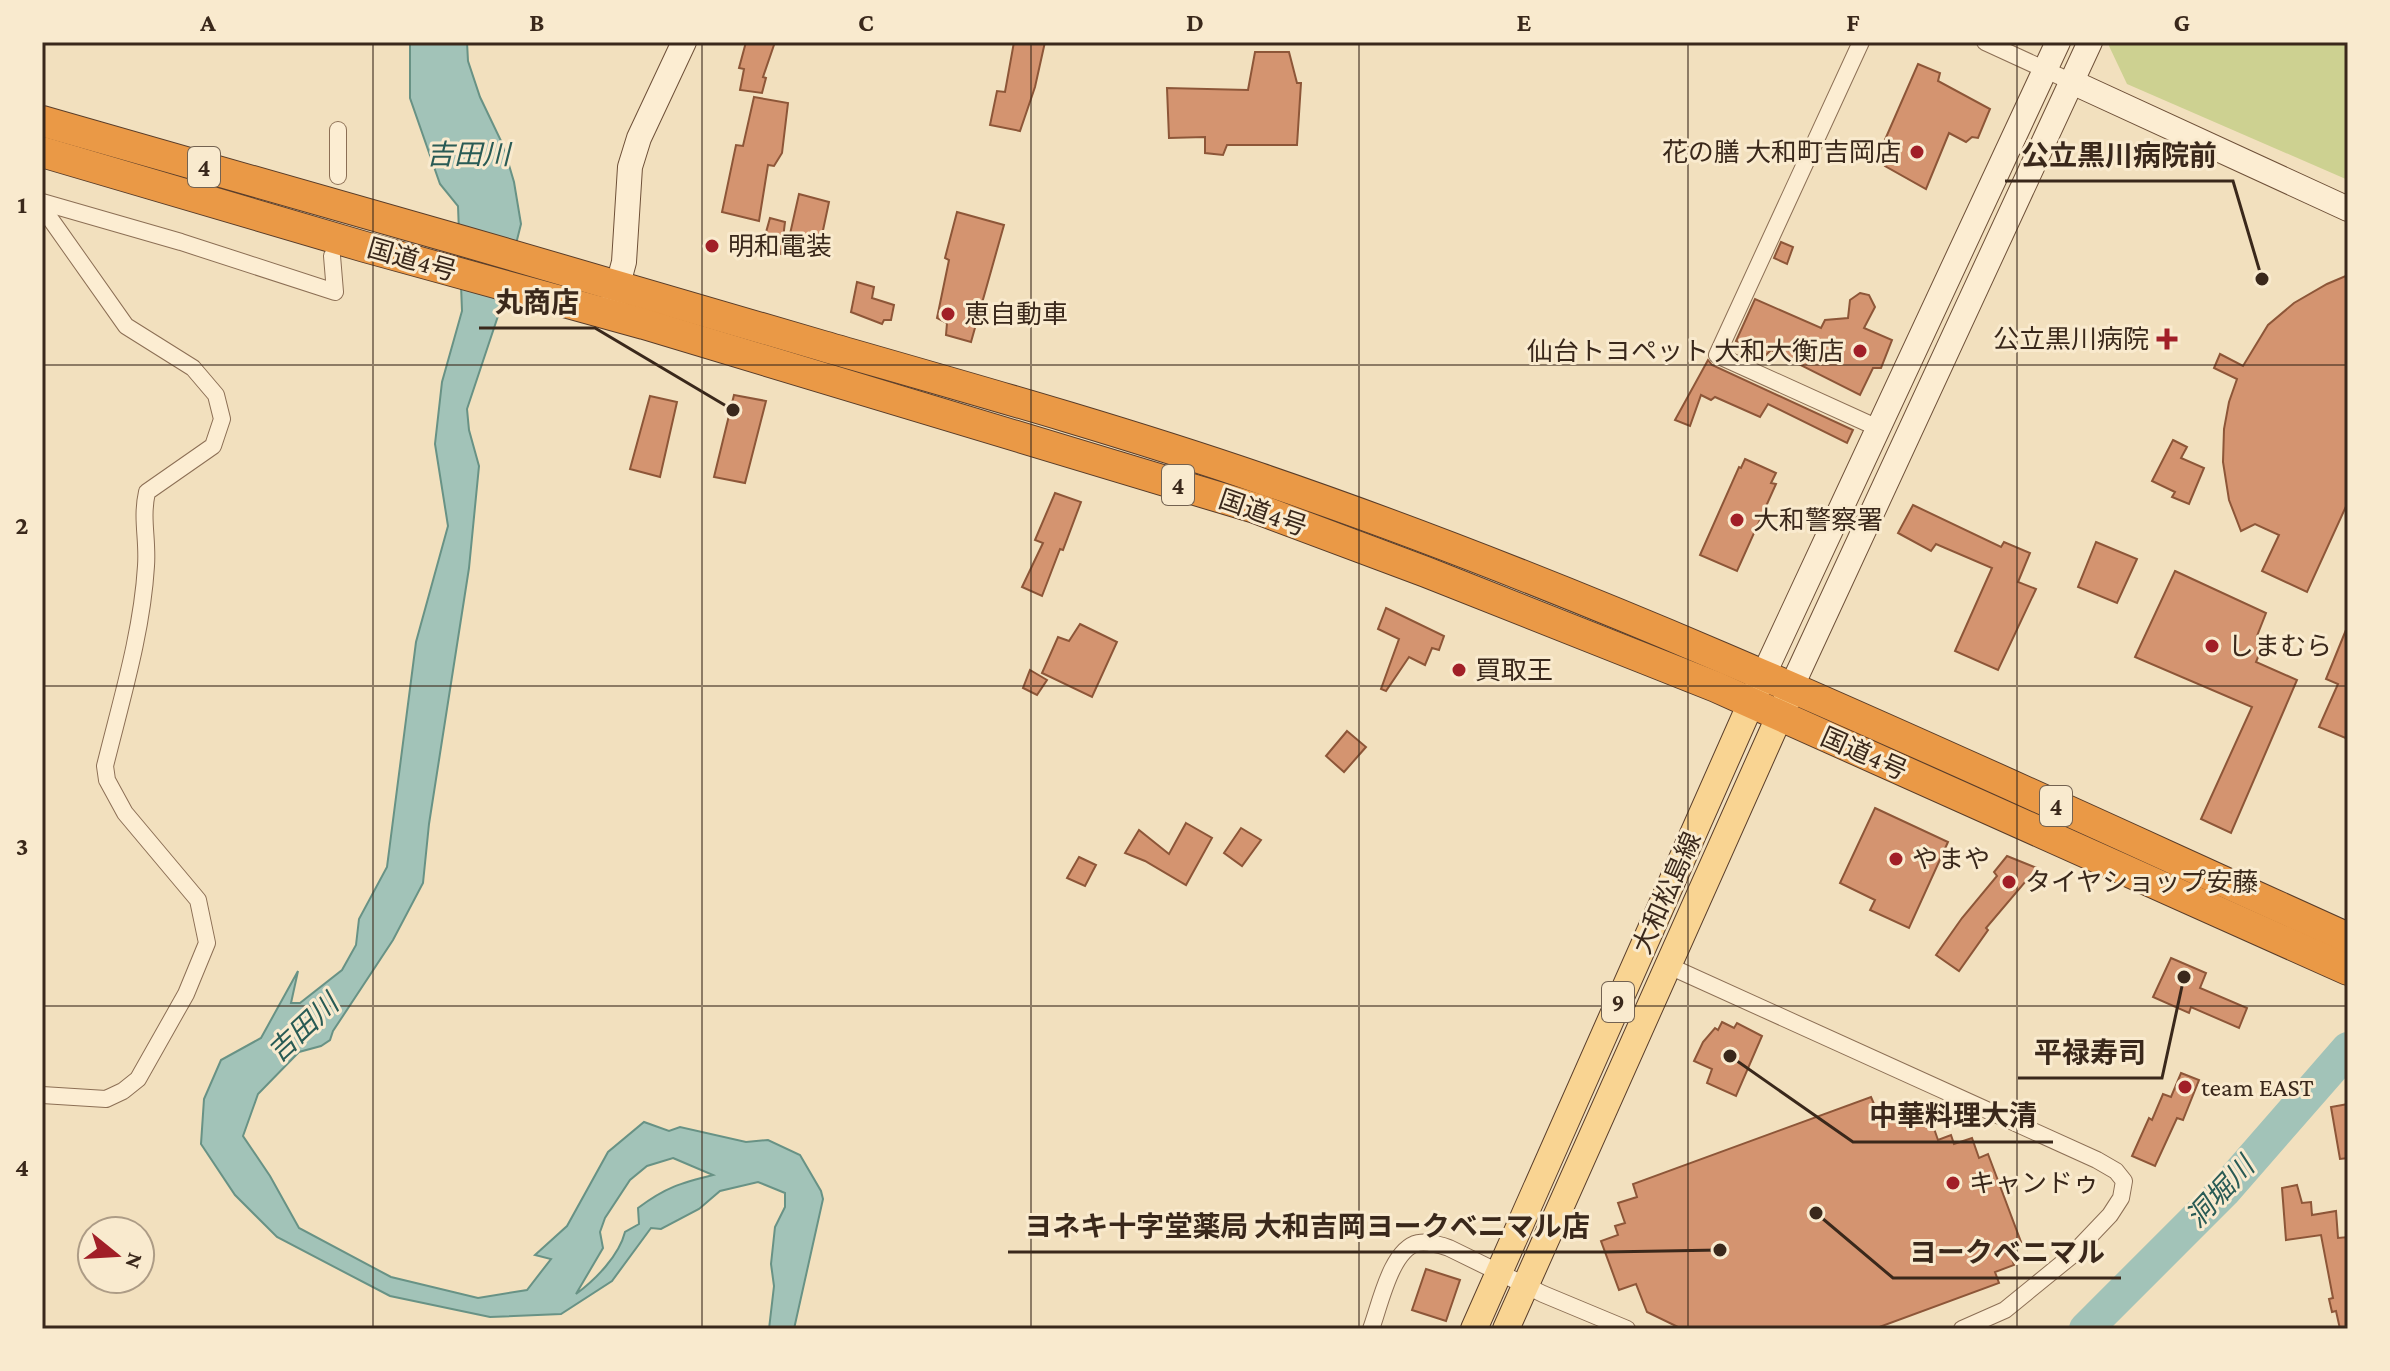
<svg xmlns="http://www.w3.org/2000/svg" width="2390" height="1371" viewBox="0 0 2390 1371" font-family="'Crimson Pro','Noto Sans JP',serif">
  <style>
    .green { fill: #cdd191 }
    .water { fill: #a2c3b8; stroke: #689285; stroke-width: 2; fill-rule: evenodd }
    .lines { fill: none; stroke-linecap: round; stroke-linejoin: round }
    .river { stroke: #a2c3b8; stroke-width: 34 }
    .building { fill: #d49470; stroke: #8d5638; stroke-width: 2 }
    .street-casing { stroke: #8c6f55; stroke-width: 18 }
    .secondary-casing { stroke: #6e5038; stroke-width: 26 }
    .primary-casing { stroke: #593d2a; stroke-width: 28 }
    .highway-casing { stroke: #593d2a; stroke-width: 32 }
    .street { stroke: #fcedd2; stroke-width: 16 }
    .secondary { stroke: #fcedd2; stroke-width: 24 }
    .primary { stroke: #f9d492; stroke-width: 26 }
    .highway { stroke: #ea9946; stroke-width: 30 }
    .grid { fill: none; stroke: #3a281b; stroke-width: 2; stroke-opacity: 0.55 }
    .poi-dot { fill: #a11f27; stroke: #f9eace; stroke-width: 3 }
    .labels { text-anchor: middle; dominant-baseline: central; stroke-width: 6; stroke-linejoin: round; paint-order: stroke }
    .shield { fill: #f9eace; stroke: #736251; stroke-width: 2 }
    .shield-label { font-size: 24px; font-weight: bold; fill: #3a281b }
    .poi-label { font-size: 26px; fill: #3a281b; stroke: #f9eace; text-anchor: start }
    .street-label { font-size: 26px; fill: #3a281b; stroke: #f9eace }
    .water-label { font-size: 28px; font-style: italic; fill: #295b55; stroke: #f9eace }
    .leader { fill: none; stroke: #3a281b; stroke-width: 3 }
    .callout-dot { fill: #3a281b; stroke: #f9eace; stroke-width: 3 }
    .callout-label { font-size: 28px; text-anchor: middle; font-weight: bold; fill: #3a281b; stroke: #f9eace; stroke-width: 6; stroke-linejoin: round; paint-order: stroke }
    .neatline { fill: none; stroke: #3a281b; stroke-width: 3 }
    .grid-label { font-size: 26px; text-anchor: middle; font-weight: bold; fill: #3a281b }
  </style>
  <rect width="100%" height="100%" fill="#f2e0be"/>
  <polygon class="green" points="2110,42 2348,42 2348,180 2127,84 2109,46"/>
  <path class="water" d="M410,42H467L468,61L480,97L503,145L514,182L521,224L498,316L467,409L469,430L479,466L469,568L429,824L423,883L393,940L333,1031L330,1040L321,1046L299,1052L258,1094L243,1136L270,1176L299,1228L391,1277L478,1298L527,1290L551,1259L535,1255L567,1226L608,1152L644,1122L669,1131L680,1127L746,1142L768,1140L800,1155L821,1191L823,1199L794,1329H769L774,1286L771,1264L775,1227L785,1207V1193L758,1182L720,1191L699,1209L661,1229L651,1228L612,1281L561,1314L490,1317L390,1296L277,1237L235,1195L201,1144L204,1099L221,1060L261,1038L298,971L291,1003H300L342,970L356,945L359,919L387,867L416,642L448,526L435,444L442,382L462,311L458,206L440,184L410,98ZM673,1158L713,1175C681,1183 666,1187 638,1208L639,1224L625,1232C619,1256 595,1280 576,1294L603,1248L600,1232L605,1218L630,1180L647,1166Z"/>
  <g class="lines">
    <polyline class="river" points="2086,1329 2224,1191 2348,1049"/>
  </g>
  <g class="building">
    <polygon points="746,42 775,42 763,77 766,78 762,93 740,90 744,69 739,68"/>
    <polygon points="1014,42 1045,42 1035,87 1020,131 990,125 997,91 1005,92"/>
    <polygon points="1255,52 1289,52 1297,83 1301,83 1297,145 1227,145 1223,155 1205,153 1205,137 1169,138 1167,88 1248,90"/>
    <polygon points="1918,64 1940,73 1938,81 1990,109 1978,138 1972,137 1966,142 1949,133 1926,189 1885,166 1891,147 1884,142"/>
    <polygon points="754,97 788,103 782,153 774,166 768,165 759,221 722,212 736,145 743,146"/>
    <polygon points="799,194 829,202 818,254 804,253 790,234"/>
    <polygon points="957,212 1004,225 971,342 946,335 947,323 937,318 949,260 945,258"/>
    <polygon points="770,218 785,222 781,254 761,250"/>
    <polygon points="1781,242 1793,247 1787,264 1774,258"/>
    <polygon points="2348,275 2348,502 2307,592 2262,571 2279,535 2255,524 2241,531 2229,500 2223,462 2224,429 2229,402 2237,379 2214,368 2220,354 2243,366 2268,325 2294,303 2327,284"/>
    <polygon points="857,282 874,287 872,298 894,305 891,320 884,320 882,324 851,312"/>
    <polygon points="1860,293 1869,295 1875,307 1864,328 1892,340 1881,368 1873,368 1860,395 1771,350 1766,355 1736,341 1755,299 1821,328 1825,320 1848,318 1850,300"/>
    <polygon points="1708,360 1712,365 1853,430 1847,443 1768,404 1760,417 1715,397 1711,400 1701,395 1690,426 1675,420"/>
    <polygon points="734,395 766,401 745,483 714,477"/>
    <polygon points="650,396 677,402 660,477 630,469"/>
    <polygon points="2173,440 2187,447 2181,458 2204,468 2189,504 2172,497 2175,492 2152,481"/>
    <polygon points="1745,459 1776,473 1771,483 1776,484 1737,571 1700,555 1739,467 1741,468"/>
    <polygon points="1055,493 1081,502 1063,550 1060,549 1042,596 1022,587 1043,543 1035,540"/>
    <polygon points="1913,505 2001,547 2004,542 2030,553 2018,582 2036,589 1998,670 1955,651 1992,568 1936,544 1931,551 1898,533"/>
    <polygon points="2096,542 2137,559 2117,603 2078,587"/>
    <polygon points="2175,571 2266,613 2257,636 2265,640 2256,662 2297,680 2231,833 2201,819 2252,707 2135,657"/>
    <polygon points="1386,608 1444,636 1439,650 1432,648 1425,665 1409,657 1386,691 1381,689 1399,639 1378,629"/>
    <polygon points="1080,624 1117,642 1092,697 1042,673 1058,637 1069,641"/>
    <polygon points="2348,625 2348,739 2319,727 2338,684 2326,679"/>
    <polygon points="1030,670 1047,680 1037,695 1023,688"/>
    <polygon points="1347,731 1366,747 1344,772 1326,756"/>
    <polygon points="1875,808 1948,842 1909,928 1870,910 1875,900 1840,883"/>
    <polygon points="1186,823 1212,838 1186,885 1145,861 1125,853 1139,830 1169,854"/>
    <polygon points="1241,828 1261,840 1242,866 1224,853"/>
    <polygon points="2007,856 2037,868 1986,928 1988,930 1959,971 1936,955 1962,918 1997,876 1994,872"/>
    <polygon points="1079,857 1096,865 1085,886 1067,878"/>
    <polygon points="2171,958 2206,973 2200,988 2247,1008 2239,1028 2191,1007 2189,1013 2153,997"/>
    <polygon points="1722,1022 1734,1028 1737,1023 1762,1036 1736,1096 1707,1083 1712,1069 1694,1061 1703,1042 1715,1028 1718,1030"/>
    <polygon points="2181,1073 2199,1080 2183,1120 2177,1118 2155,1166 2132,1156 2149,1118 2152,1120 2163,1094 2171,1097"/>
    <polygon points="1871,1097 1877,1111 1896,1104 1901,1118 1909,1115 1912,1124 1930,1117 1938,1140 1951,1135 1954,1144 1972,1138 1979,1158 1988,1154 2021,1242 2008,1247 2014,1265 1995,1272 1999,1283 1874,1329 1682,1329 1647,1312 1636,1284 1619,1290 1601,1241 1618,1235 1615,1226 1625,1223 1618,1203 1637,1197 1633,1184"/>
    <polygon points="2348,1104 2348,1158 2340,1159 2331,1107"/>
    <polygon points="2297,1185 2302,1203 2311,1202 2312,1215 2336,1211 2338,1238 2348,1237 2348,1329 2340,1329 2336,1311 2332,1312 2329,1299 2333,1298 2321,1235 2286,1240 2282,1188"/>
    <polygon points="1426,1269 1460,1280 1446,1321 1412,1310"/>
  </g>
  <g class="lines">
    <g class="street-casing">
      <g id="street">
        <polyline points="1861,42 1717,355 1878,428"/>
        <polyline points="1985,42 2072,82"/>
        <polyline points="338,176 338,130"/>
        <polyline points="42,202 181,242 335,292 332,256"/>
        <path d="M42,207L126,326L193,368L216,395L222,419L213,446L147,492C141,519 148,539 146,566C142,633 121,701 105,766L107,780L125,813L198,900L207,943L186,994L138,1079L123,1091L106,1099L42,1095"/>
        <polyline points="1669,966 2097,1160 2116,1171 2124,1181 2121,1198 2110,1215 2070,1257 2005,1310 1962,1329"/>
        <path d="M1371,1329C1380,1305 1391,1249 1418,1243C1429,1241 1440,1245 1449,1248L1543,1294L1627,1329"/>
      </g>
    </g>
    <g class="secondary-casing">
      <g id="secondary">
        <polyline points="2072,82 2348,209"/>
        <polyline points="613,303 624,262 630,167 639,138 684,42"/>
        <polyline points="1763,676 2058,42"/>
        <polyline points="1791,688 2090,42"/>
      </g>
    </g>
    <g class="primary-casing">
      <g id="primary">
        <polyline points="1474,1329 1759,685"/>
        <polyline points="1506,1329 1788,697"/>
      </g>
    </g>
    <g class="highway-casing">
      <g id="highway">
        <path d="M42,121C303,195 563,269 823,346C969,388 1116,429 1259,478C1632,605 1989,776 2348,938"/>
        <polyline points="42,152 365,247 644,324 1255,508 1426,572 1716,687 2348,970"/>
      </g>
    </g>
    <use href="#street" class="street"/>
    <use href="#secondary" class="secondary"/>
    <use href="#primary" class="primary"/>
    <use href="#highway" class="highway"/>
  </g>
  <path class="grid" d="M373,42V1329M702,42V1329M1031,42V1329M1359,42V1329M1688,42V1329M2017,42V1329M42,365H2348M42,686H2348M42,1006H2348"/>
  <g class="poi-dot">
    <circle cx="1917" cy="152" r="8"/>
    <circle cx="712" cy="246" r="8"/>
    <circle cx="948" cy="314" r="8"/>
    <path d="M2163 327h8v8h8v8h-8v8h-8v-8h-8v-8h8z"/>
    <circle cx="1860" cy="351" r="8"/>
    <circle cx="1737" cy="520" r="8"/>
    <circle cx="2212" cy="646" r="8"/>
    <circle cx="1459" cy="670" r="8"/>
    <circle cx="1896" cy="859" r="8"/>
    <circle cx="2009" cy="882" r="8"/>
    <circle cx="2185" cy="1087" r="8"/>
    <circle cx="1953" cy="1183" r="8"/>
  </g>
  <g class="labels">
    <g class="shield">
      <rect x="188" y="147" width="32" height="40" rx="6"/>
      <rect x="1162" y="465" width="32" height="40" rx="6"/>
      <rect x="2040" y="786" width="32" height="40" rx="6"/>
      <rect x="1602" y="982" width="32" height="40" rx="6"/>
    </g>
    <g class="shield-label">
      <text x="204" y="167">4</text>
      <text x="1178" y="485">4</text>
      <text x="2056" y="806">4</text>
      <text x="1618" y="1002">9</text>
    </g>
    <g class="poi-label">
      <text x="1901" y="152" text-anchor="end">花の膳 大和町吉岡店</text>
      <text x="728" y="246">明和電装</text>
      <text x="964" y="314">恵自動車</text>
      <text x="2149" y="339" text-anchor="end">公立黒川病院</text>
      <text x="1844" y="351" text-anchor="end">仙台トヨペット 大和大衡店</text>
      <text x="1753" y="520">大和警察署</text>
      <text x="2228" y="646">しまむら</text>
      <text x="1475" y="670">買取王</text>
      <text x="1912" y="859">やまや</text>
      <text x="2025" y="882">タイヤショップ安藤</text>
      <text x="2201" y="1087">team EAST</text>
      <text x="1969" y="1183">キャンドゥ</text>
    </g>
    <g class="street-label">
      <text transform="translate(412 260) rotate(16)">国道4号</text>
      <text transform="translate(1263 513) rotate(19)">国道4号</text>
      <text transform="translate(1864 754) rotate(24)">国道4号</text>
      <text transform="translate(1667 893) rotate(-66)">大和松島線</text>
    </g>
    <g class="water-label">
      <text x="468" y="154">吉田川</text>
      <text transform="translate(303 1028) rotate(-43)">吉田川</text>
      <text transform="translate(2220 1192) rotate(-47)">洞堀川</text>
    </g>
  </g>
  <path class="leader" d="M2262 279L2233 181H2005M733 410L595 328H479M2184 977L2162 1078H2018M1730 1056L1853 1142H2053M1720 1250L1606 1252H1008M1816 1213L1893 1278H2121"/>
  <g class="callout-dot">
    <circle cx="2262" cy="279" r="8"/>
    <circle cx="733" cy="410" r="8"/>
    <circle cx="2184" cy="977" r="8"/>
    <circle cx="1730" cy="1056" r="8"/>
    <circle cx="1720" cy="1250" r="8"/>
    <circle cx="1816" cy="1213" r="8"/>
  </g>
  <g class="callout-label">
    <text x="2119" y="165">公立黒川病院前</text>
    <text x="537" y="312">丸商店</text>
    <text x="2090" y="1062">平禄寿司</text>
    <text x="1953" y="1125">中華料理大清</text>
    <text x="1307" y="1236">ヨネキ十字堂薬局 大和吉岡ヨークベニマル店</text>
    <text x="2007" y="1262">ヨークベニマル</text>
  </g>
  <rect width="2390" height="1371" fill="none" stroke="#f9eace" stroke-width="88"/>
  <g transform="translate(116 1255) rotate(108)"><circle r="38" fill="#f9eace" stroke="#ad9c86" stroke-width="2"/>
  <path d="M0-6L14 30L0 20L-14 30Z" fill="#a11f27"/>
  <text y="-12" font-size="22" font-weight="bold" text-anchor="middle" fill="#3a281b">N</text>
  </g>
  <rect x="44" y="44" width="2302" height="1283" class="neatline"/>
  <g class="grid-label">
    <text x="208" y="31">A</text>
    <text x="537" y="31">B</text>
    <text x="866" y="31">C</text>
    <text x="1195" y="31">D</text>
    <text x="1524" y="31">E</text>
    <text x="1853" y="31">F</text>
    <text x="2182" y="31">G</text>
    <text x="22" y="213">1</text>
    <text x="22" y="534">2</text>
    <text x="22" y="855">3</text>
    <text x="22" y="1176">4</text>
  </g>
</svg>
